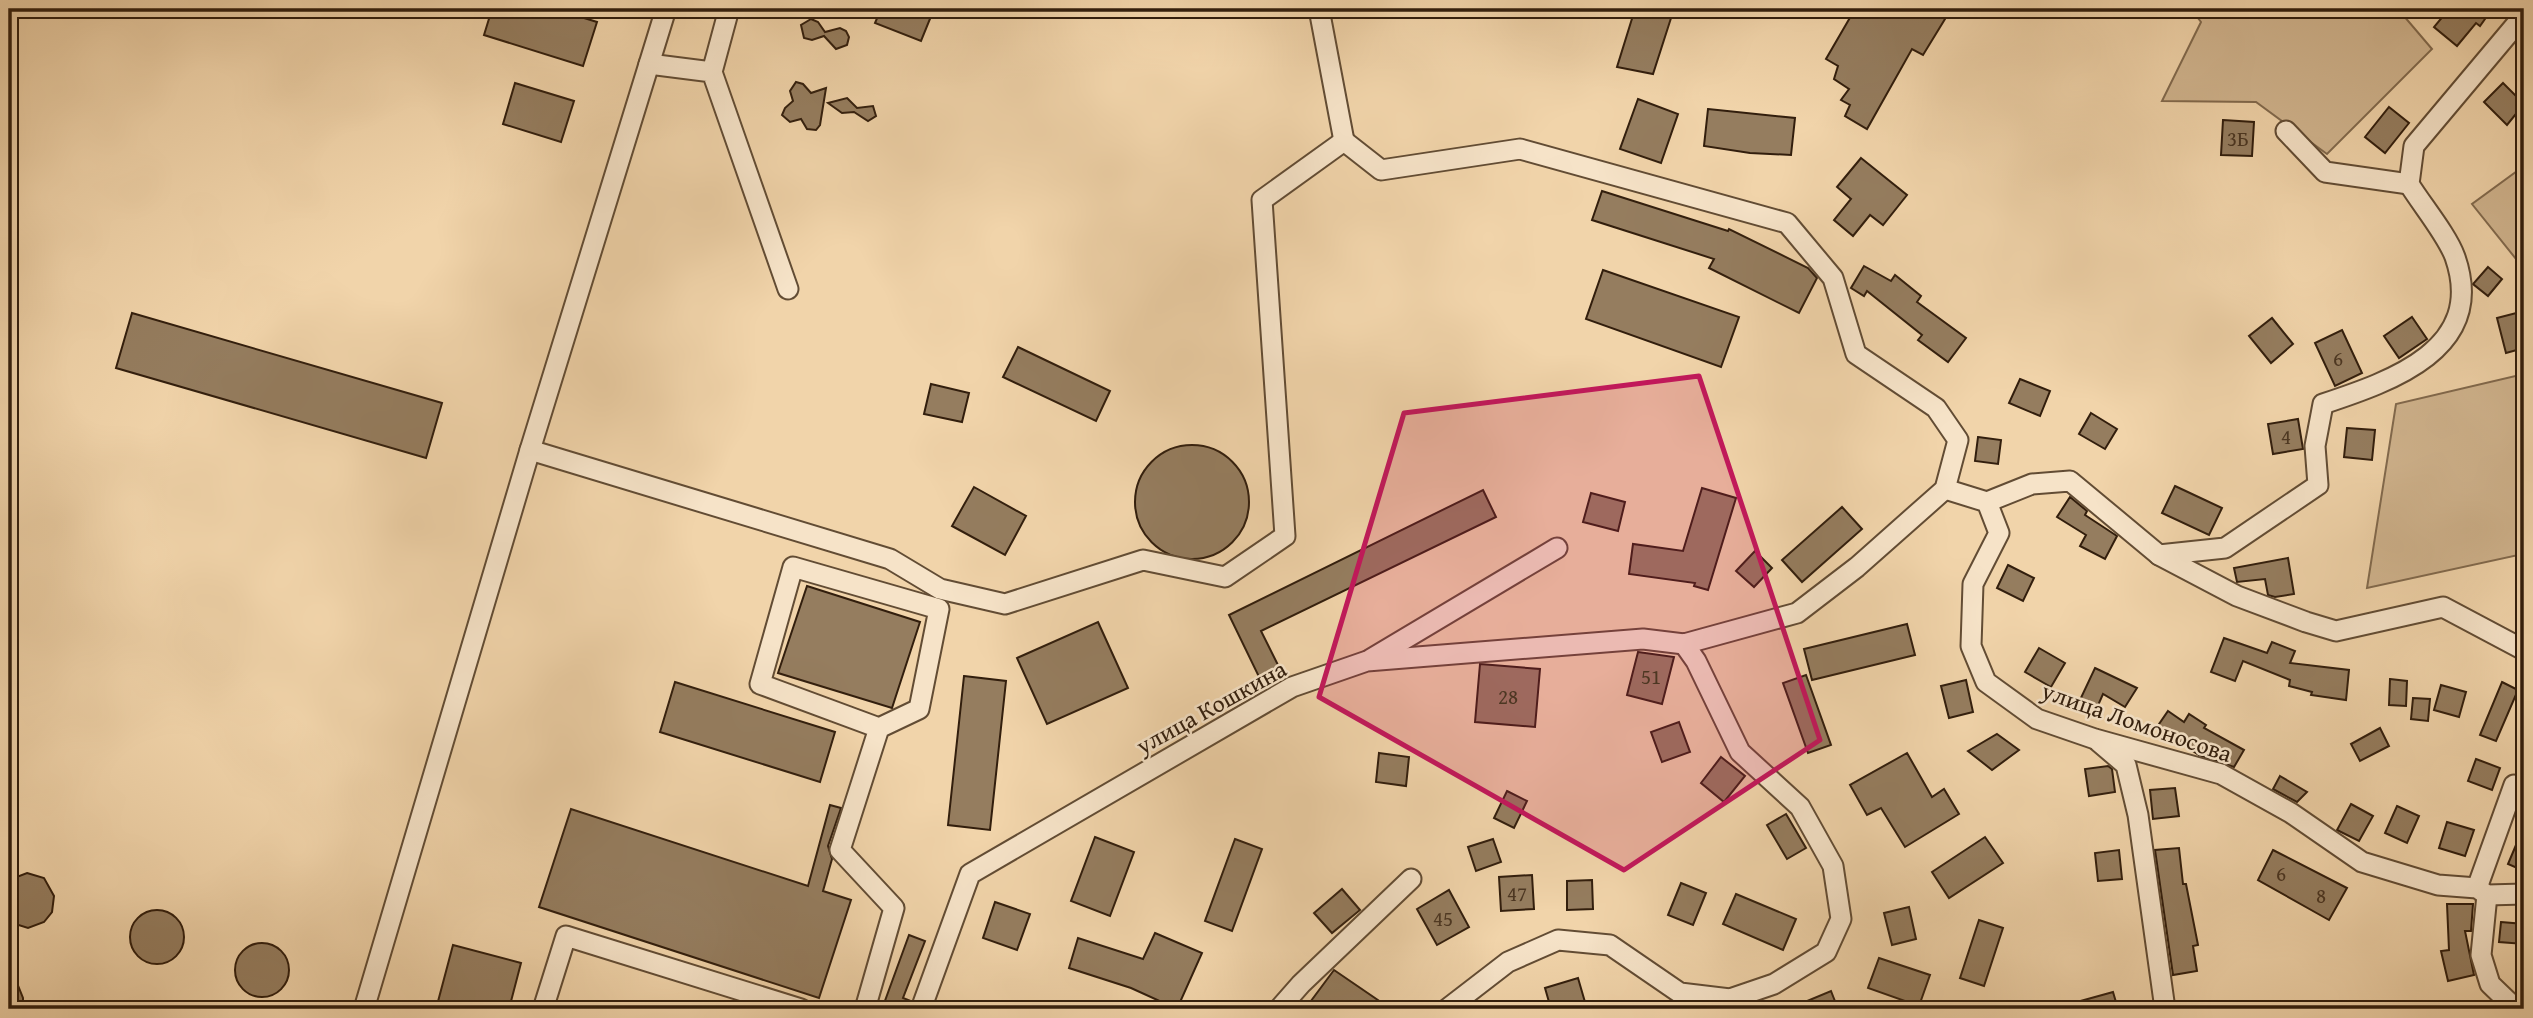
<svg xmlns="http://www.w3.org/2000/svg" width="2533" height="1018" viewBox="0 0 2533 1018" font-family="'Gentium Book Plus',serif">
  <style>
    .green { fill: #d1b58f; stroke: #826a4e; stroke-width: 2 }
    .building { fill: #957d5f; stroke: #321e0d; stroke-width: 2 }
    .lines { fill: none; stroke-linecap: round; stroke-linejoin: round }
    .minor-casing { stroke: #624c34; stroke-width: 23 }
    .minor { stroke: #f6e3c8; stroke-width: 19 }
    .marked { fill: #c2185b; fill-opacity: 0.2; stroke: #c2185b; stroke-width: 5; stroke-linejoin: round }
    .labels { text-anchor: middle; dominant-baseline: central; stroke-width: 5; stroke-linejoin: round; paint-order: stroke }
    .number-label { font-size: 21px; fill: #4b3622 }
    .street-label { font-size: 24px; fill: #321e0d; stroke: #f6e3c8 }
  </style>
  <rect width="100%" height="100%" fill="#f1d4aa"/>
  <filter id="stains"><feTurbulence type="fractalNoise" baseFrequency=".00286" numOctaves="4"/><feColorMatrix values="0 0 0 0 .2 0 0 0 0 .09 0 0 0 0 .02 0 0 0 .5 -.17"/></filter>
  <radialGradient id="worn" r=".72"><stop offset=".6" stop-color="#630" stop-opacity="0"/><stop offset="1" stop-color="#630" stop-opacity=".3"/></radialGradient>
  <g class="green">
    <polygon points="2191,9 2398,9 2432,49 2327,154 2256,102 2162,101 2201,22"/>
    <polygon points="2524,166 2524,269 2472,204"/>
    <polygon points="2524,374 2524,560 2518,555 2367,588 2396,404"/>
  </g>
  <g class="building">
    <polygon points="492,9 555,9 597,22 583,66 484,35"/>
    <polygon points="881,9 934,9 921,41 875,23"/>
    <polygon points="1635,9 1651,9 1672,15 1653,74 1617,67"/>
    <polygon points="1855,9 1930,9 1945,19 1923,55 1912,49 1867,129 1845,116 1850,105 1841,100 1849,89 1834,79 1838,66 1826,59"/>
    <polygon points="2449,9 2492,9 2480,26 2476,23 2457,46 2434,27"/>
    <polygon points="811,19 818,22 825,32 840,28 846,31 849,37 847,45 836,49 824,36 812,40 804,38 801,25"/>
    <polygon points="796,82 803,84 811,93 826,88 820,125 816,130 807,129 801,119 790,122 782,115 785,108 793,101 790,91"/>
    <polygon points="515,83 574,101 561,142 503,124"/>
    <polygon points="2503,83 2524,104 2507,125 2484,102"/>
    <polygon points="847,98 857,108 873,106 876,116 868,121 854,112 842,113 828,103"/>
    <polygon points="1638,99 1678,114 1661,163 1620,149"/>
    <polygon points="2389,107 2409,123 2385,153 2365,137"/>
    <polygon points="1708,109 1795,118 1791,155 1750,153 1704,146"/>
    <polygon points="2223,120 2254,122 2252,156 2221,155"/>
    <polygon points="1861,158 1907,195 1883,225 1870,215 1853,236 1834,220 1851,199 1837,187"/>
    <polygon points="1602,191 1728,231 1729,229 1808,268 1817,278 1799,313 1709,268 1714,259 1592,220"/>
    <polygon points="1864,266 1891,281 1895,275 1921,296 1917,302 1966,338 1948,362 1918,340 1922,335 1867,291 1864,296 1851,288"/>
    <polygon points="2488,267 2502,279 2488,296 2473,284"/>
    <polygon points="1603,270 1739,317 1721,367 1586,319"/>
    <polygon points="2524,311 2524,348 2506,353 2497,318"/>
    <polygon points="132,313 442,403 426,458 116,368"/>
    <polygon points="2412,317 2427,339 2399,358 2384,336"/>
    <polygon points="2272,318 2293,344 2271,363 2249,336"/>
    <polygon points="2342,330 2362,373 2335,386 2315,343"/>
    <polygon points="1018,347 1110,391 1096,421 1003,377"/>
    <polygon points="2020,379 2050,391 2040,416 2009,403"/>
    <polygon points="931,384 969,393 962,422 924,414"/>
    <polygon points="2091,413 2117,429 2105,449 2079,434"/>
    <polygon points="2298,419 2303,449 2273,454 2268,424"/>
    <polygon points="2347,428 2375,430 2372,460 2344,457"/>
    <polygon points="1978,437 2001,440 1998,464 1975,461"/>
    <circle cx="1192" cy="502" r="57"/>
    <polygon points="2175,486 2222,508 2209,535 2162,513"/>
    <polygon points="974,487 1026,516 1005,555 952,526"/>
    <polygon points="1702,488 1736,498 1708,590 1694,586 1695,583 1629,574 1633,544 1683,551"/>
    <polygon points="1483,490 1496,517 1261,631 1281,671 1261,681 1229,615"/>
    <polygon points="1591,493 1625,502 1618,531 1583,522"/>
    <polygon points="2070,497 2087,511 2085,515 2117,536 2105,559 2080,546 2086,535 2057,517"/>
    <polygon points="1842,507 1862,529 1802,582 1782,560"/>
    <polygon points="1755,551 1772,568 1754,587 1736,571"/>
    <polygon points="2288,558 2294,594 2275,597 2268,595 2265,579 2237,582 2234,568"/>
    <polygon points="2008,565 2034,578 2023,601 1997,588"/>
    <polygon points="807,586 920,622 892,708 778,673"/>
    <polygon points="1098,622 1128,688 1047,724 1017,658"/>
    <polygon points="1907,624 1915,655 1812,680 1804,649"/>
    <polygon points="2224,638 2267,653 2272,642 2295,651 2290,663 2349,670 2346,700 2311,695 2312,692 2289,686 2290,680 2243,661 2235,681 2211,672"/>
    <polygon points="2039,648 2065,663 2051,687 2025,672"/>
    <polygon points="1638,652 1674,657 1662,704 1627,695"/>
    <polygon points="1480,664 1540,669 1535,727 1475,722"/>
    <polygon points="2095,668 2137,688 2125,707 2103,694 2096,710 2079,702"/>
    <polygon points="1806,675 1831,745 1808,753 1783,683"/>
    <polygon points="964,676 1006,681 990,830 948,825"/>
    <polygon points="2390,679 2407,681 2406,706 2389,705"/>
    <polygon points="1966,680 1973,712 1949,718 1941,686"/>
    <polygon points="675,682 835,732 820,782 660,732"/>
    <polygon points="2502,682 2518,690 2496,741 2480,735"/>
    <polygon points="2441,685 2466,692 2459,717 2434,710"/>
    <polygon points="2413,698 2430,699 2428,721 2411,719"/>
    <polygon points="2168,711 2184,722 2189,714 2206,725 2204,728 2244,750 2234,767 2199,755 2157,727"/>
    <polygon points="1679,722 1690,752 1662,762 1651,732"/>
    <polygon points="2380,728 2389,746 2360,761 2351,744"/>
    <polygon points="1997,734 2019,750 1992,770 1968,751"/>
    <polygon points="1379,753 1409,757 1406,786 1376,782"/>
    <polygon points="1907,753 1932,797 1944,789 1959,814 1905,847 1881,808 1867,815 1850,785"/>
    <polygon points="1721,757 1745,776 1724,802 1701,783"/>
    <polygon points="2476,759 2500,768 2492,790 2468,781"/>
    <polygon points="2108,766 2112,769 2115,792 2089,796 2085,769"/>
    <polygon points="2280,776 2307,792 2297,802 2273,789"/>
    <polygon points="2175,788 2179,816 2153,819 2150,790"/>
    <polygon points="1507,791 1527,801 1514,828 1494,818"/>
    <polygon points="2351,804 2373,816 2359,841 2337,830"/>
    <polygon points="830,805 841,808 828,846 832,859 823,891 851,900 819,998 539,907 571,809 808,886"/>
    <polygon points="2397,806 2419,816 2407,843 2385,833"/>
    <polygon points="1786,814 1806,848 1787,859 1767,825"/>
    <polygon points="2447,822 2474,830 2465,856 2439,848"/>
    <polygon points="2524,826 2524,871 2508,864"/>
    <polygon points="1095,837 1134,852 1110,916 1071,901"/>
    <polygon points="1985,837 2003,863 1949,898 1932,872"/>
    <polygon points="1235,839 1262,849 1232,931 1205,921"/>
    <polygon points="1493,839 1501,862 1476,871 1468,847"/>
    <polygon points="2179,848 2183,884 2186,884 2198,945 2193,946 2197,971 2173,975 2155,850"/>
    <polygon points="2119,850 2122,879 2098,881 2095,853"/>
    <polygon points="2273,850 2347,888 2329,920 2258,880"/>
    <polygon points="27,873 44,878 54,896 52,912 44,922 28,928 9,922 9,880"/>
    <polygon points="1532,875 1534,909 1501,911 1499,877"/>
    <polygon points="1592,880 1593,909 1567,910 1567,881"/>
    <polygon points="1681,883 1706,893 1693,925 1668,915"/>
    <polygon points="1342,889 1360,910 1332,933 1314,913"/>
    <polygon points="1449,890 1469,927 1437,945 1417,909"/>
    <polygon points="1736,894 1796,919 1783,950 1723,924"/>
    <polygon points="995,902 1030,914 1017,950 983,938"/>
    <polygon points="2447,904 2473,904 2471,931 2465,931 2474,975 2448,981 2441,951 2449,950"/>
    <polygon points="1909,907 1916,939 1892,945 1884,913"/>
    <circle cx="157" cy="937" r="27"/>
    <polygon points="1979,920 2003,928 1984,986 1960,978"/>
    <polygon points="2501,922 2524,924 2524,944 2499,942"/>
    <polygon points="1155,933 1202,953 1177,1009 1131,988 1069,968 1078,938 1143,959"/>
    <polygon points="909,935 925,941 903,998 911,1001 909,1009 882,1009"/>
    <circle cx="262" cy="970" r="27"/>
    <polygon points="453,945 521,963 509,1009 436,1009"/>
    <polygon points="1879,958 1930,975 1919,1006 1868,988"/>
    <polygon points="9,963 23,998 23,1009 9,1009"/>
    <polygon points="1334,970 1391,1009 1305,1009"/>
    <polygon points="1578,978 1587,1009 1551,1009 1545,988"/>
    <polygon points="1831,991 1838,1009 1788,1009"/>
    <polygon points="2113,992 2118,1009 2067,1009 2066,1005"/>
  </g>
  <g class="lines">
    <g class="minor-casing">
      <g id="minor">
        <polyline points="1319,9 1344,141"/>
        <polyline points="649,64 712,72 788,289"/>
        <polyline points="712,72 729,9"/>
        <polyline points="2286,131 2325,172 2409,184"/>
        <polyline points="530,450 890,559 940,589 1005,604 1143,560 1225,577 1285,536 1262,200 1344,141 1381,170 1520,149 1787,223 1833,278 1856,354 1936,408 1958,440 1945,489 1857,567 1797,613 1684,644 1643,639 1367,661 1292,687 970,874 921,1009"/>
        <polyline points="1945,489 1987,502 1999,533 1973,584 1971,646 1986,682 2037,719 2095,739 2221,774 2291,813 2362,862 2438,885 2477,888 2487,895 2524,894"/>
        <polyline points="1987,502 2032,484 2070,481 2159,555 2237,596 2306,622 2336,631 2443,607 2524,650"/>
        <path d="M2159,555L2225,548L2318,485L2315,446L2323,404C2392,381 2487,349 2455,257C2447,235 2422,205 2409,184L2414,146L2524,15"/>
        <polyline points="1371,659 1557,548"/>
        <polyline points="2099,742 2126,765 2138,815 2165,1009"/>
        <polyline points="2477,888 2514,785"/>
        <polyline points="2487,895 2481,955 2490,984 2516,1009"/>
        <polyline points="364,1009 530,450 666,9"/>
        <polyline points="543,1009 566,936 801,1009"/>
        <polyline points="865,1009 894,908 840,850 879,728 919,709 939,609 793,567 760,684 879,728"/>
        <polyline points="1279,1009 1301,984 1411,879"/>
        <polyline points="1447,1009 1508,962 1558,940 1610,945 1680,993 1730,999 1774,984 1826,952 1841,919 1833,866 1800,807 1740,752 1696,661 1684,644"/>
      </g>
    </g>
    <use href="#minor" class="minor"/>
  </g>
  <path class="marked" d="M1699,376L1820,740L1624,870L1319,697L1404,413Z"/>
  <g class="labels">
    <g class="number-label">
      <text x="2238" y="138">3Б</text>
      <text x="2338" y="358">6</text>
      <text x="2286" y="436">4</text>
      <text x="1651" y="676">51</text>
      <text x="1508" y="696">28</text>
      <text x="2281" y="873">6</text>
      <text x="1517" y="893">47</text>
      <text x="2321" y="895">8</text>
      <text x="1443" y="918">45</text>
    </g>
    <g class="street-label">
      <text transform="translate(1211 707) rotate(-29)">улица Кошкина</text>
      <text transform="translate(2137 722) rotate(19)">улица Ломоносова</text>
    </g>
  </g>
  <rect width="2533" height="1018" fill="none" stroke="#f1d4aa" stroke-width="35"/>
  <rect x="10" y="10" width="2512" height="997" fill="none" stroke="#321e0d" stroke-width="3.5"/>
  <rect x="18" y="18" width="2498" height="983" fill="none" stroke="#321e0d" stroke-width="2"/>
  <rect width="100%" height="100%" filter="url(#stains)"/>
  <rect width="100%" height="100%" fill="url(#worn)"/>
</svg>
